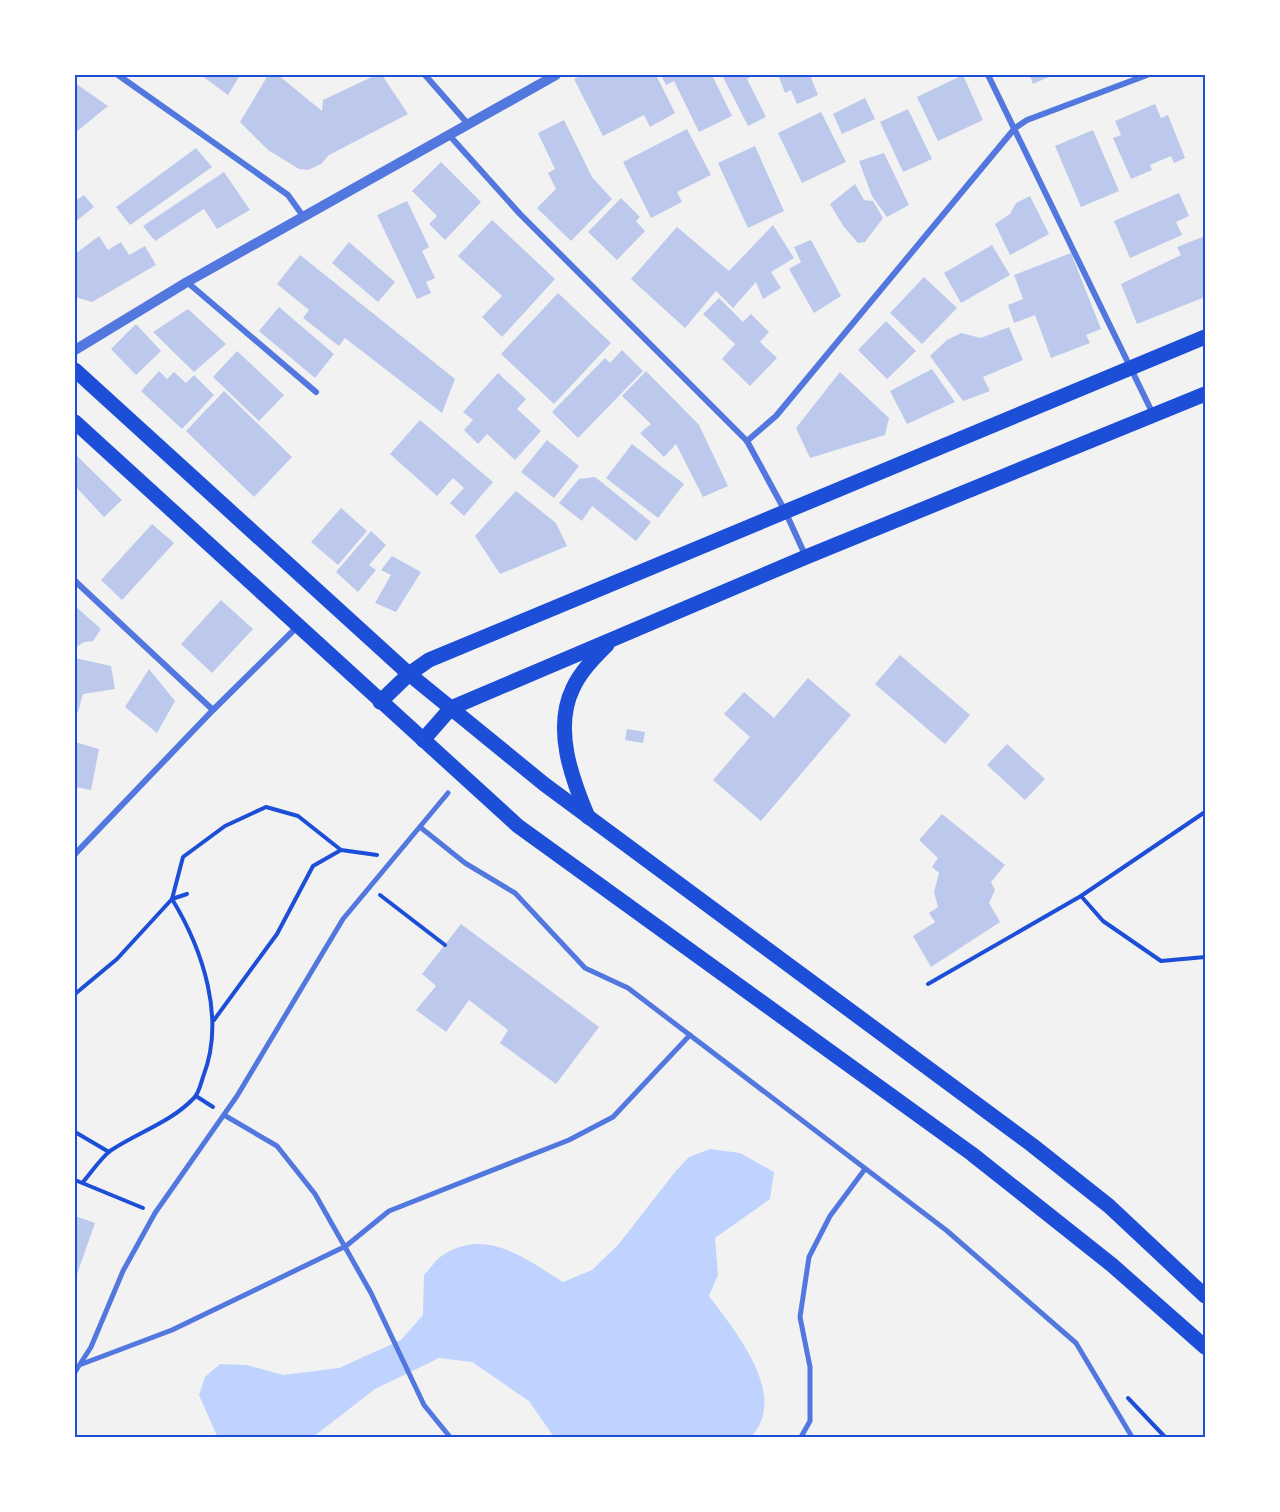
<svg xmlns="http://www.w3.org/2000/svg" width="1280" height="1512" viewBox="0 0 1280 1512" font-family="Raleway,sans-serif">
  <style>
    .water { fill: #bfd3fe }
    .building { fill: #bdc9ec }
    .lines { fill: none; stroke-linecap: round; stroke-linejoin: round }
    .path { stroke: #1d4ed8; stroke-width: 4 }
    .pedestrian { stroke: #5277de; stroke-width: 5 }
    .minor { stroke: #5277de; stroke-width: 6 }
    .tertiary { stroke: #5277de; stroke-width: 10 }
    .primary { stroke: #1d4ed8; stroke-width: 15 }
    .neatline { fill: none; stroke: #1d4ed8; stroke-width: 2 }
  </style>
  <rect width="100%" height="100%" fill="#f2f2f2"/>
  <path class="water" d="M710,1149L740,1153L774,1172L770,1199L715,1238L718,1275L709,1296C734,1330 790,1395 751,1437H554L529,1401L472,1362L439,1358L375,1389L313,1437L217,1436L199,1395L205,1377L220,1364L247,1365L283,1375L339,1368L401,1340L423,1315L424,1275C430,1269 436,1259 443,1255C488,1227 525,1259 563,1282L592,1270L618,1245L675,1172L689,1157Z"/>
  <g class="building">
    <polygon points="201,75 240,75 228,95"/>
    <polygon points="268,75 278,75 322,111 323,100 376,75 382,75 408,114 329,155 321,164 308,170 299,169 268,150 240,122"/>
    <polygon points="582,75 656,75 675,113 650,127 644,115 603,136 574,79"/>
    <polygon points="661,75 712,75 732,116 699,132 674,81 666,85"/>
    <polygon points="722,75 754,75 747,79 766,117 748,126"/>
    <polygon points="778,75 810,75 818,95 797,104 791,90 785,93"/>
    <polygon points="963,75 983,120 938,141 917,97"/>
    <polygon points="1030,75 1053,75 1033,84"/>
    <polygon points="75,83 108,106 75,133"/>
    <polygon points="865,98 875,119 842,134 833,114"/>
    <polygon points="1155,104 1161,118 1168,115 1185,158 1174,163 1171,156 1150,165 1152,170 1131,179 1113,138 1121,135 1115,121"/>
    <polygon points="908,109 932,159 903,172 880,122"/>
    <polygon points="821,112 846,162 802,183 778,133"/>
    <polygon points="564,120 592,177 612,199 571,241 537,208 556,189 548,173 555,169 538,133"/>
    <polygon points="687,129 711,175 677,192 682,202 651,218 623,162"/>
    <polygon points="1093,130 1119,191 1081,207 1055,146"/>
    <polygon points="755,146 784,211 748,228 718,163"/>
    <polygon points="196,148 212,167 130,225 116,207"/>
    <polygon points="884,153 909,205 887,217 872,196 859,161"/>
    <polygon points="441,162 481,202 445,240 429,224 437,216 412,191"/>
    <polygon points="224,172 250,210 217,229 204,209 155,241 143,226"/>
    <polygon points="855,184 864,200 873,201 883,218 865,242 858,243 844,227 830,204"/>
    <polygon points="1179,193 1189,216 1176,222 1182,235 1130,258 1114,221"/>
    <polygon points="84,195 94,207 75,222 75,201"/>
    <polygon points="1030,196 1049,234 1010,255 995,224 1010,214 1016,203"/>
    <polygon points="621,198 640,217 636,221 645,231 617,260 588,232"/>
    <polygon points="407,201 429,247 422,251 435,278 426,282 431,293 417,299 377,215"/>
    <polygon points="492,220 555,279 502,337 482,317 502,296 458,256"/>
    <polygon points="773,225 794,258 771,272 781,288 763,299 756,282 733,308 716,291 685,328 631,279 677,227 729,271"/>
    <polygon points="99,236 108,250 121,242 129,255 145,246 156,265 92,302 75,297 75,254"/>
    <polygon points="1205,236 1205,297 1137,324 1121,284 1181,255 1177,247"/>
    <polygon points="811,240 841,296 814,313 789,269 801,262 794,247"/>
    <polygon points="349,242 395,282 378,302 332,263"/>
    <polygon points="992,245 1010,275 961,303 944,273"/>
    <polygon points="1071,253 1101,329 1086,335 1090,343 1051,358 1035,315 1014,323 1008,305 1023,299 1014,275"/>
    <polygon points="300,255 455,379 442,413 345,338 339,346 303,318 309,310 277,284"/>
    <polygon points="924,277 957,308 922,344 890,313"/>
    <polygon points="558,293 611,343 554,404 501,354"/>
    <polygon points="719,298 743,322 751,314 769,332 760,342 777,358 750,386 722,359 735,344 703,314"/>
    <polygon points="279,307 334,354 315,378 259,331"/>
    <polygon points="188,309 226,344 194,372 153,332"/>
    <polygon points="886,321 916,351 887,379 858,350"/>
    <polygon points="136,324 161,351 136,375 111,349"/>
    <polygon points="1009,327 1023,360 983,377 990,391 963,401 930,356 947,340 961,333 981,338"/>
    <polygon points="622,350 643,371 578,438 552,412 605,358 610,363"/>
    <polygon points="237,351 284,395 259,421 213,377"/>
    <polygon points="932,369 955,402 907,424 890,391"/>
    <polygon points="159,371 167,379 174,372 186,383 194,375 214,395 182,429 141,391"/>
    <polygon points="646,371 699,425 728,486 703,497 676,444 664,457 640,433 651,424 622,396"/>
    <polygon points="840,372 889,418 885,435 810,458 796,428"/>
    <polygon points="498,373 526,399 517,409 541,431 515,460 487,434 478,444 464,430 473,420 463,412"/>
    <polygon points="224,391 292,457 254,497 186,431"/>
    <polygon points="420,420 493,482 464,516 450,503 464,488 453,478 437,496 390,454"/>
    <polygon points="547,440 579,466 554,498 521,472"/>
    <polygon points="632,444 684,484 658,518 606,478"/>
    <polygon points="75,454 122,500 104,517 77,488 75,490"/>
    <polygon points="595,477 651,522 636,541 592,506 582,521 559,503 579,479"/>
    <polygon points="516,491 556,523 567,546 500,574 475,536"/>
    <polygon points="341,508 367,531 338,565 311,542"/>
    <polygon points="152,524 174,543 122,600 101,580"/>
    <polygon points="371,531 386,545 369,565 376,570 358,592 336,572"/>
    <polygon points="392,556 421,572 396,612 375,603 391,575 381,570"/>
    <polygon points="221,600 253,629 212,673 181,644"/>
    <polygon points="75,606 101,629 93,641 84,642 75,648"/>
    <polygon points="900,655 970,715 945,744 875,684"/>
    <polygon points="75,658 111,666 115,689 83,694 78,712 75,711"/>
    <polygon points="149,669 175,701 157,733 125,707"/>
    <polygon points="808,678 851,715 761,821 713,780 750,737 724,714 744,692 774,718"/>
    <polygon points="627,729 645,732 643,743 625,740"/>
    <polygon points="75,742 99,749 91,790 75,787"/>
    <polygon points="1007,744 1045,779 1025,800 987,765"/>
    <polygon points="942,814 1005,865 991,882 995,890 989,903 1000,922 931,967 913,936 935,922 929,913 938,907 934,892 939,873 932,867 938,858 919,840"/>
    <polygon points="461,924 599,1027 556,1084 500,1043 508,1030 469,1000 446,1032 416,1010 436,986 422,974"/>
    <polygon points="75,1216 95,1223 75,1280"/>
  </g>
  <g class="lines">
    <g class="path">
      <polyline points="380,895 445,945"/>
      <polyline points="1081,896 1103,921 1161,961 1205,957"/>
      <polyline points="928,984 1081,896 1205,812"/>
      <polyline points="75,994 117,959 172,899 187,894"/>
      <polyline points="214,1020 277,934 313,866 341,850"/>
      <polyline points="196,1096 213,1107"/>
      <polyline points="75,1132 109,1152"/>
      <polyline points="75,1180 143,1208"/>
      <path d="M83,1182C91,1173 100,1159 110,1151C138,1132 170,1123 194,1098C199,1093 201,1083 203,1077C226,1019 203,950 172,899L183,857L225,826L266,807L298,816L341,850L377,855"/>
      <polyline points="1128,1398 1165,1437"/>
    </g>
    <g class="pedestrian">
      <polyline points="420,827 465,863 515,893 585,968 628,988 946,1230 1076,1343 1132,1437"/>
      <polyline points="224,1115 277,1146 315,1194 371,1293 424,1405 450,1437"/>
      <polyline points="82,1364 172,1330 346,1246 389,1211 569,1140 613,1117 690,1035"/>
      <polyline points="75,1372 91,1347 123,1271 155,1213 237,1096 343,919 448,793"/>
      <polyline points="801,1437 810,1421 810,1367 800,1317 809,1257 830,1216 865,1169"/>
    </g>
    <g class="minor">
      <polyline points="118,75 288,195 303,216"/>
      <polyline points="425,75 468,124"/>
      <polyline points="988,75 1154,416"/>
      <polyline points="449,135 520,214 747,441 785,511 806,557"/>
      <polyline points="187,282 316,392"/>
      <polyline points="747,441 776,416 1015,128 1027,120 1147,75"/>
      <polyline points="75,581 213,710"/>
      <polyline points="75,854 213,710 297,627"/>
    </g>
    <polyline class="tertiary" points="75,350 187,282 556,75"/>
    <g class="primary">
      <polyline points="75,370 409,674 544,784 1032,1145 1109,1206 1205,1296"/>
      <polyline points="75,422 518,826 972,1154 1112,1265 1205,1347"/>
      <polyline points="380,702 409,674 429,660 1205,337"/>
      <polyline points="423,740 451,708 806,557 1205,394"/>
      <path d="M588,817C572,779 553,729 573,688C581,671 594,658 607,645"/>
    </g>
  </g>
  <rect width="1280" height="1512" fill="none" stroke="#ffffff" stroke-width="153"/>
  <rect x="76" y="76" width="1128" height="1360" class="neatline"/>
</svg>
